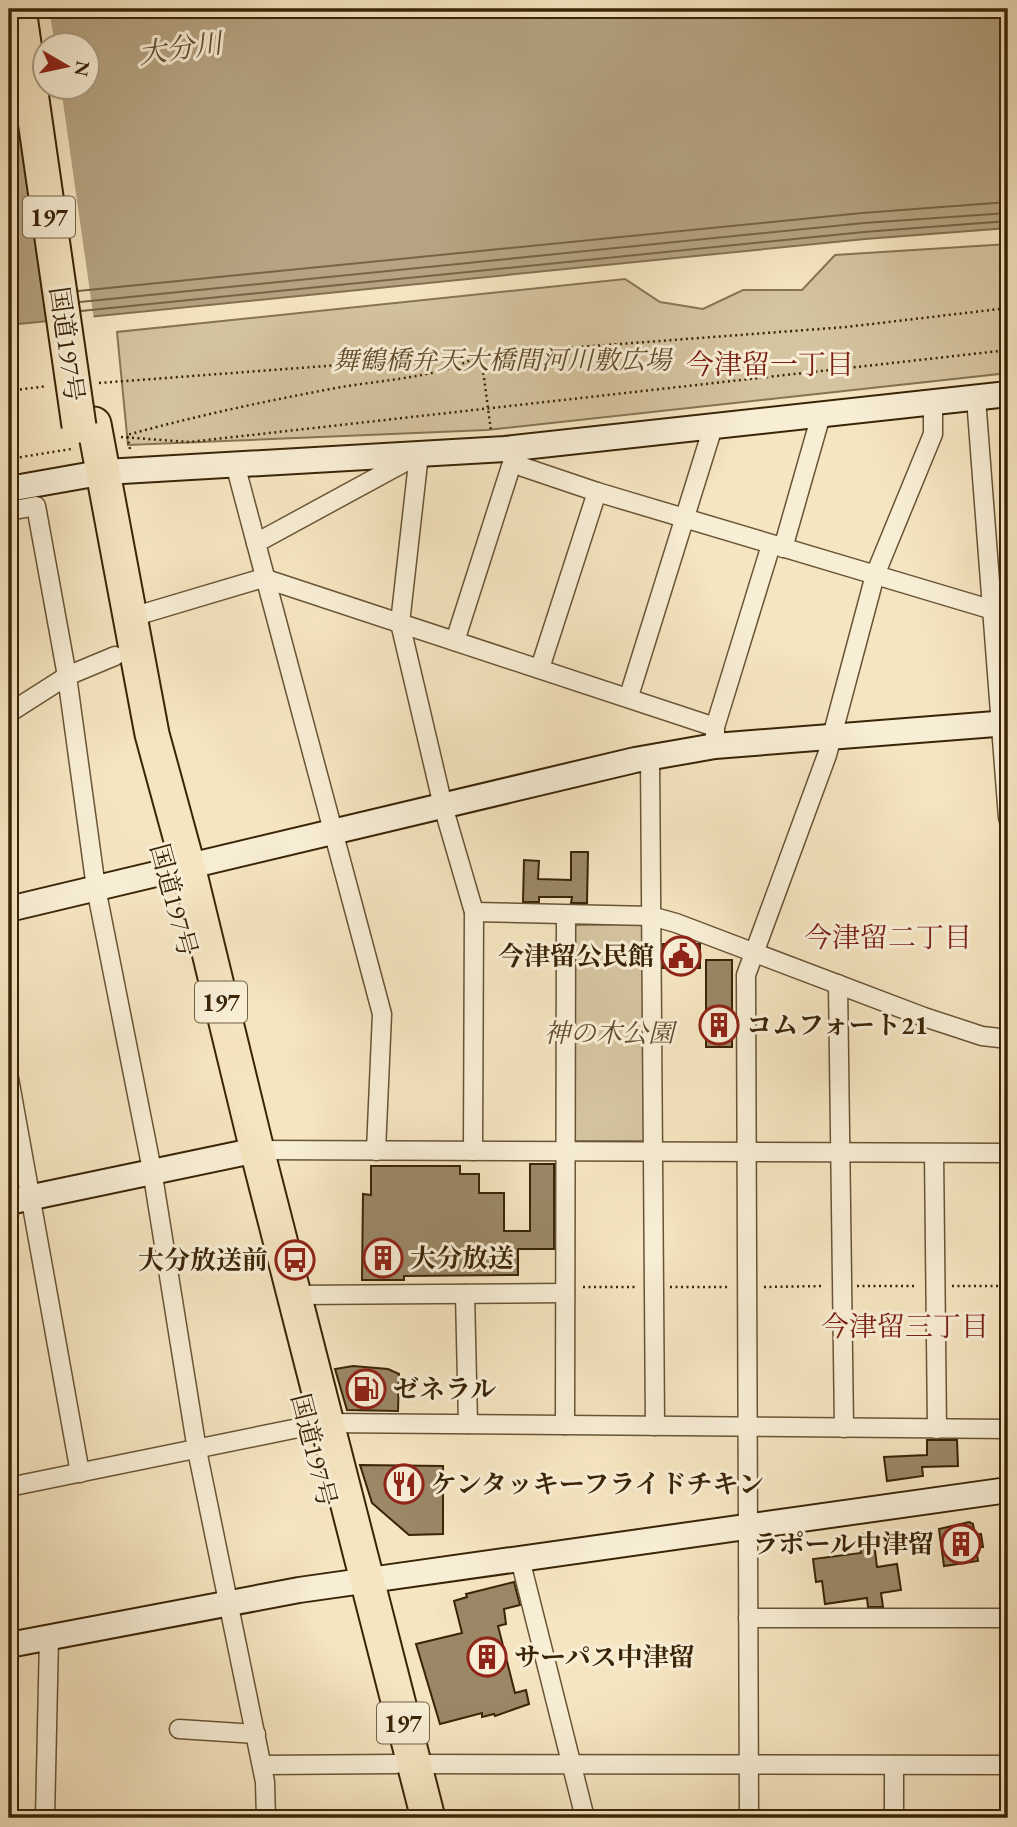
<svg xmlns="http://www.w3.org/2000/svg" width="1017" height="1827" viewBox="0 0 1017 1827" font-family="'EB Garamond','Noto Serif JP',serif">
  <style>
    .green { fill: #d5c4a0; stroke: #887453; stroke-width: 2 }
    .water { fill: #b5a381; stroke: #847050; stroke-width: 2; fill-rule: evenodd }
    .pier { fill: #f5e5c0 }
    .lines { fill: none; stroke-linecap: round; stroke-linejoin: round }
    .shore { stroke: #786444; stroke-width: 2 }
    .building { fill: #9b8867; stroke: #3a2406; stroke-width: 2 }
    .street-casing { stroke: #695434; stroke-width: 21 }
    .secondary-casing { stroke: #3a2406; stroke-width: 28 }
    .highway-casing { stroke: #3a2406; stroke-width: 37 }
    .path { stroke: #3a2406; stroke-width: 2.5; stroke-dasharray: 2 3.5; stroke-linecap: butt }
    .street { stroke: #f8eed6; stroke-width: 18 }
    .secondary { stroke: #f8eed6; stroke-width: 24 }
    .highway { stroke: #f5e5c0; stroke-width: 33 }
    .highway-bridge-casing { stroke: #3a2406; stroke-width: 37; stroke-linecap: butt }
    .highway-bridge { stroke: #f5e5c0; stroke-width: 33 }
    .labels { text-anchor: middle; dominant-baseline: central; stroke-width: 6; stroke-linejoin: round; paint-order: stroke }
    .shield { fill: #f8eed6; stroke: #736144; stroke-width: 2 }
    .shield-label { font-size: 24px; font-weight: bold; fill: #3a2406 }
    .street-label { font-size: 26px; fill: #3a2406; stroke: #f8eed6 }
    .park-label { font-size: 26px; font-style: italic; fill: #614c2c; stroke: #f8eed6 }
    .poi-label { font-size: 26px; font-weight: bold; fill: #3a2406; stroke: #f8eed6; text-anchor: start }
    .water-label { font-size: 28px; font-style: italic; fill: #655031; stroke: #f8eed6 }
    .neighbourhood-label { font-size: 28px; fill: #7a1f14; stroke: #f8eed6 }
  </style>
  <rect width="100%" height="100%" fill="#f5e5c0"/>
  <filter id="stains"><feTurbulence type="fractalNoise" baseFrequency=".00286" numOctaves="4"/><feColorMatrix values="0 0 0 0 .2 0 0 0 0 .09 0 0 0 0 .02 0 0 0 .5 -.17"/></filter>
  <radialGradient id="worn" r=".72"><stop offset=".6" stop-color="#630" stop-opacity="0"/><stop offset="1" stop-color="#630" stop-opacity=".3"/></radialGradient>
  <g class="green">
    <polygon points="1008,244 1008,373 487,430 128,445 117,332 625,279 660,302 703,309 743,290 802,290 835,255"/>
    <polygon points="642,924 647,930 648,1137 643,1141 576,1141 570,1135 571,930 577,925"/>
  </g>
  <path class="water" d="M9,9H1008V228L865,239L9,325ZM46,46H88V88H46Z"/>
  <polygon class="pier" points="9,9 49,9 55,45 46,46 46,88 61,88 94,320 51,324"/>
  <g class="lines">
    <g class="shore">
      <polyline points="78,291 862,213 1008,202"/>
      <polyline points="80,302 864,223 1008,213"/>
      <polyline points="81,311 864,232 1008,221"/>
    </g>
  </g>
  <g class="building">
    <polygon points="571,852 588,852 587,903 571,903 572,897 539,897 539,902 523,902 524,860 539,861 538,879 571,880"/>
    <rect x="663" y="944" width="37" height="24"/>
    <rect x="706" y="960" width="26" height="87"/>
    <polygon points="530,1164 554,1164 554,1249 518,1249 518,1275 404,1276 404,1280 362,1280 363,1194 371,1195 371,1166 460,1166 460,1174 479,1174 479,1193 504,1193 504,1231 530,1231"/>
    <polygon points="353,1366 388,1369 399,1374 398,1411 347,1410 335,1369"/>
    <polygon points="927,1440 957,1440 958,1466 922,1467 923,1476 887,1481 884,1457 927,1455"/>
    <polygon points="360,1465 443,1466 443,1534 409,1535 372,1503"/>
    <polygon points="969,1522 973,1524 975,1535 981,1534 983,1547 976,1548 978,1561 944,1566 939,1529"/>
    <polygon points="873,1534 877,1567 897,1564 901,1590 881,1593 883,1607 868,1607 867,1598 825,1604 822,1581 816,1582 813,1559 861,1553 858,1535"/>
    <polygon points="514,1582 520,1605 504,1609 506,1624 498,1626 515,1693 526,1690 529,1704 495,1716 494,1714 482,1717 482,1713 440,1724 416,1644 462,1633 454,1601 467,1597 466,1594"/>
  </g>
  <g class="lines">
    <g class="street-casing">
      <g id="street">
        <polyline points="976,398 1008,818"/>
        <polyline points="505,449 523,467 597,492 993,610"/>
        <polyline points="419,454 400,623 443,806 474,912 473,1151"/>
        <polyline points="235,464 256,543"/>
        <polyline points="9,511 36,506 67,676 96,888 152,1170 197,1450 265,1782 266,1818"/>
        <polyline points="783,548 821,415"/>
        <polyline points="132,617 263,578 715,727"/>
        <polyline points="455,641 513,460"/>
        <polyline points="540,668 597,492"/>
        <polyline points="629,696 713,427"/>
        <polyline points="9,713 67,676 115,656"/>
        <polyline points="715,739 715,727 771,545"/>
        <polyline points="650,757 655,1426"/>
        <polyline points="474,912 651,916 676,923 924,1017 982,1036 1008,1039"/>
        <polyline points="838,984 844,1428"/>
        <polyline points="9,1078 80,1473"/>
        <polyline points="257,1150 1008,1153"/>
        <polyline points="376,1151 382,1014 256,543 416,456"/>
        <polyline points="934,1153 937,1429"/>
        <polyline points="465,1294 468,1424"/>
        <polyline points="295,1295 565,1293"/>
        <polyline points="327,1423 1008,1429"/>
        <polyline points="565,1425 566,915"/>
        <polyline points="9,1487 308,1426"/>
        <polyline points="520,1559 585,1818"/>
        <polyline points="748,1618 1008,1618"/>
        <polyline points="179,1729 256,1734"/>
        <polyline points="414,1764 1008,1765"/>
        <polyline points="262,1765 396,1764"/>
        <polyline points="894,1765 894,1818"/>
        <polyline points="45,1818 49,1638"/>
        <polyline points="749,1818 746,975 827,755 875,575 933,434 933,403"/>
      </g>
    </g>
    <g class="secondary-casing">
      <g id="secondary">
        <polyline points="9,489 105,472 505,449 1008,394"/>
        <polyline points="9,909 635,760 715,746 1008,723"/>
        <polyline points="9,1202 257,1150"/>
        <polyline points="9,1645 299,1590 1008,1490"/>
      </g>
    </g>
    <g class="highway-casing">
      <polyline id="highway" points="94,424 152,734 188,866 257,1150 428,1818"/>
    </g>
    <g class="path">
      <polyline points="99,383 846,327 1008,308"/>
      <polyline points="9,391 47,386"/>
      <polyline points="121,437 189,442 1008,350"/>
      <path d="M130,449L127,435C195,416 266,401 336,388C384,379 437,379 481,355L491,431"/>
      <polyline points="9,459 71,449"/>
      <polyline points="857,1286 917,1286"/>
      <polyline points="952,1286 1008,1286"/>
      <polyline points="583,1287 636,1287"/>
      <polyline points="670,1287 730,1287"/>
      <polyline points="764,1287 824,1286"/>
    </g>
    <use href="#street" class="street"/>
    <use href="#secondary" class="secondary"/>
    <use href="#highway" class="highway"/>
    <g class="highway-bridge-casing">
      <polyline id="highway-bridge" points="19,9 79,426"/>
    </g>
    <use href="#highway-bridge" class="highway-bridge"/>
  </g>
  <defs>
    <g id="civic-ring" transform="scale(2.0125)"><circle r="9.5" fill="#f8eed6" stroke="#8f2418" stroke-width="1.5"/><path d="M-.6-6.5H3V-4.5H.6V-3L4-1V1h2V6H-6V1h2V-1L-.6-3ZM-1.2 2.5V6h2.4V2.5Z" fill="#8f2418"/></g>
    <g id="building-ring" transform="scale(2.0125)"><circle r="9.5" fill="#f8eed6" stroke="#8f2418" stroke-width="1.5"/><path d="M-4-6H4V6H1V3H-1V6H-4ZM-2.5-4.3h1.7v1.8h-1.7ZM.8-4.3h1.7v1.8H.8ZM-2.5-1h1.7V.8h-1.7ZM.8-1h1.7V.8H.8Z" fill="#8f2418"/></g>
    <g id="bus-ring" transform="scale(2.0125)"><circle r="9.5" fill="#f8eed6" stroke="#8f2418" stroke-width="1.5"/><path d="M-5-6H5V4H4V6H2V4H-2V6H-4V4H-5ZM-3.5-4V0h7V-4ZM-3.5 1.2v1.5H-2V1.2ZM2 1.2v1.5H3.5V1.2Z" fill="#8f2418"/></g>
    <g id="fuel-ring" transform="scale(2.0125)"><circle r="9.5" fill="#f8eed6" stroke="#8f2418" stroke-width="1.5"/><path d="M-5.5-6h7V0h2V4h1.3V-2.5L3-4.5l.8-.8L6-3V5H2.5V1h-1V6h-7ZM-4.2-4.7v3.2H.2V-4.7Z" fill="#8f2418"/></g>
    <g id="restaurant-ring" transform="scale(2.0125)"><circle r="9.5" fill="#f8eed6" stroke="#8f2418" stroke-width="1.5"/><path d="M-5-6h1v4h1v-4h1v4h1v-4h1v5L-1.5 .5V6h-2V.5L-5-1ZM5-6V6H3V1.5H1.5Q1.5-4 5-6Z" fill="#8f2418"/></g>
  </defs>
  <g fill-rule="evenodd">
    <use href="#civic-ring" x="681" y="956"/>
    <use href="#building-ring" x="719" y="1025"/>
    <use href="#building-ring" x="383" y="1258"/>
    <use href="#bus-ring" x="295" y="1260"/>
    <use href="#fuel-ring" x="366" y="1389"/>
    <use href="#restaurant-ring" x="404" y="1484"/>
    <use href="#building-ring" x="961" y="1544"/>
    <use href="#building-ring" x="487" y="1657"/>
  </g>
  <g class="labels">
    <g class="shield">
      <rect x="23" y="196.5" width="52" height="41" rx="5"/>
      <rect x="195" y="981.5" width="52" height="41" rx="5"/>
      <rect x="377" y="1702.5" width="52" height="41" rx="5"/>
    </g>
    <g class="shield-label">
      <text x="49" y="217">197</text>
      <text x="221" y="1002">197</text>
      <text x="403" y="1723">197</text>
    </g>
    <g class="street-label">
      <text transform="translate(67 344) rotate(82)">国道197号</text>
      <text transform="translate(174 900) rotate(75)">国道197号</text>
      <text transform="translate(314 1450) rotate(76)">国道197号</text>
    </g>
    <g class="park-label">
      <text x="502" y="360">舞鶴橋弁天大橋間河川敷広場</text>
      <text x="609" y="1033">神の木公園</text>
    </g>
    <g class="poi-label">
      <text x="654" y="956" text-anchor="end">今津留公民館</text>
      <text x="746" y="1025">コムフォート21</text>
      <text x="410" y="1258">大分放送</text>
      <text x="268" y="1260" text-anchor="end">大分放送前</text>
      <text x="393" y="1389">ゼネラル</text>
      <text x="431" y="1484">ケンタッキーフライドチキン</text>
      <text x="934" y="1544" text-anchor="end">ラポール中津留</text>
      <text x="514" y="1657">サーパス中津留</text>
    </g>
    <g class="water-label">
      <text transform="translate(180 48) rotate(-8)">大分川</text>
    </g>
    <g class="neighbourhood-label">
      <text x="770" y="364">今津留一丁目</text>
      <text x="888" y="937">今津留二丁目</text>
      <text x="905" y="1326">今津留三丁目</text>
    </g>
  </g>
  <rect width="1017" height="1827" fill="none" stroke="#f5e5c0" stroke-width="35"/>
  <rect x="10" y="10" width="996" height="1806" fill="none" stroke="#3a2406" stroke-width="3.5"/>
  <rect x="18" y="18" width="982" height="1792" fill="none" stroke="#3a2406" stroke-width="2"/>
  <g transform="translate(66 66) rotate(99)"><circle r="33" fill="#f8eed6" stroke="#ac9d83" stroke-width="2"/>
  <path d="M0-5L12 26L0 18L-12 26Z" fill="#8f2418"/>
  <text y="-10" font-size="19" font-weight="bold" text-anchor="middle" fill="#3a2406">N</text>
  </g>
  <rect width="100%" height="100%" filter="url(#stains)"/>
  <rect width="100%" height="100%" fill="url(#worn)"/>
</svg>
